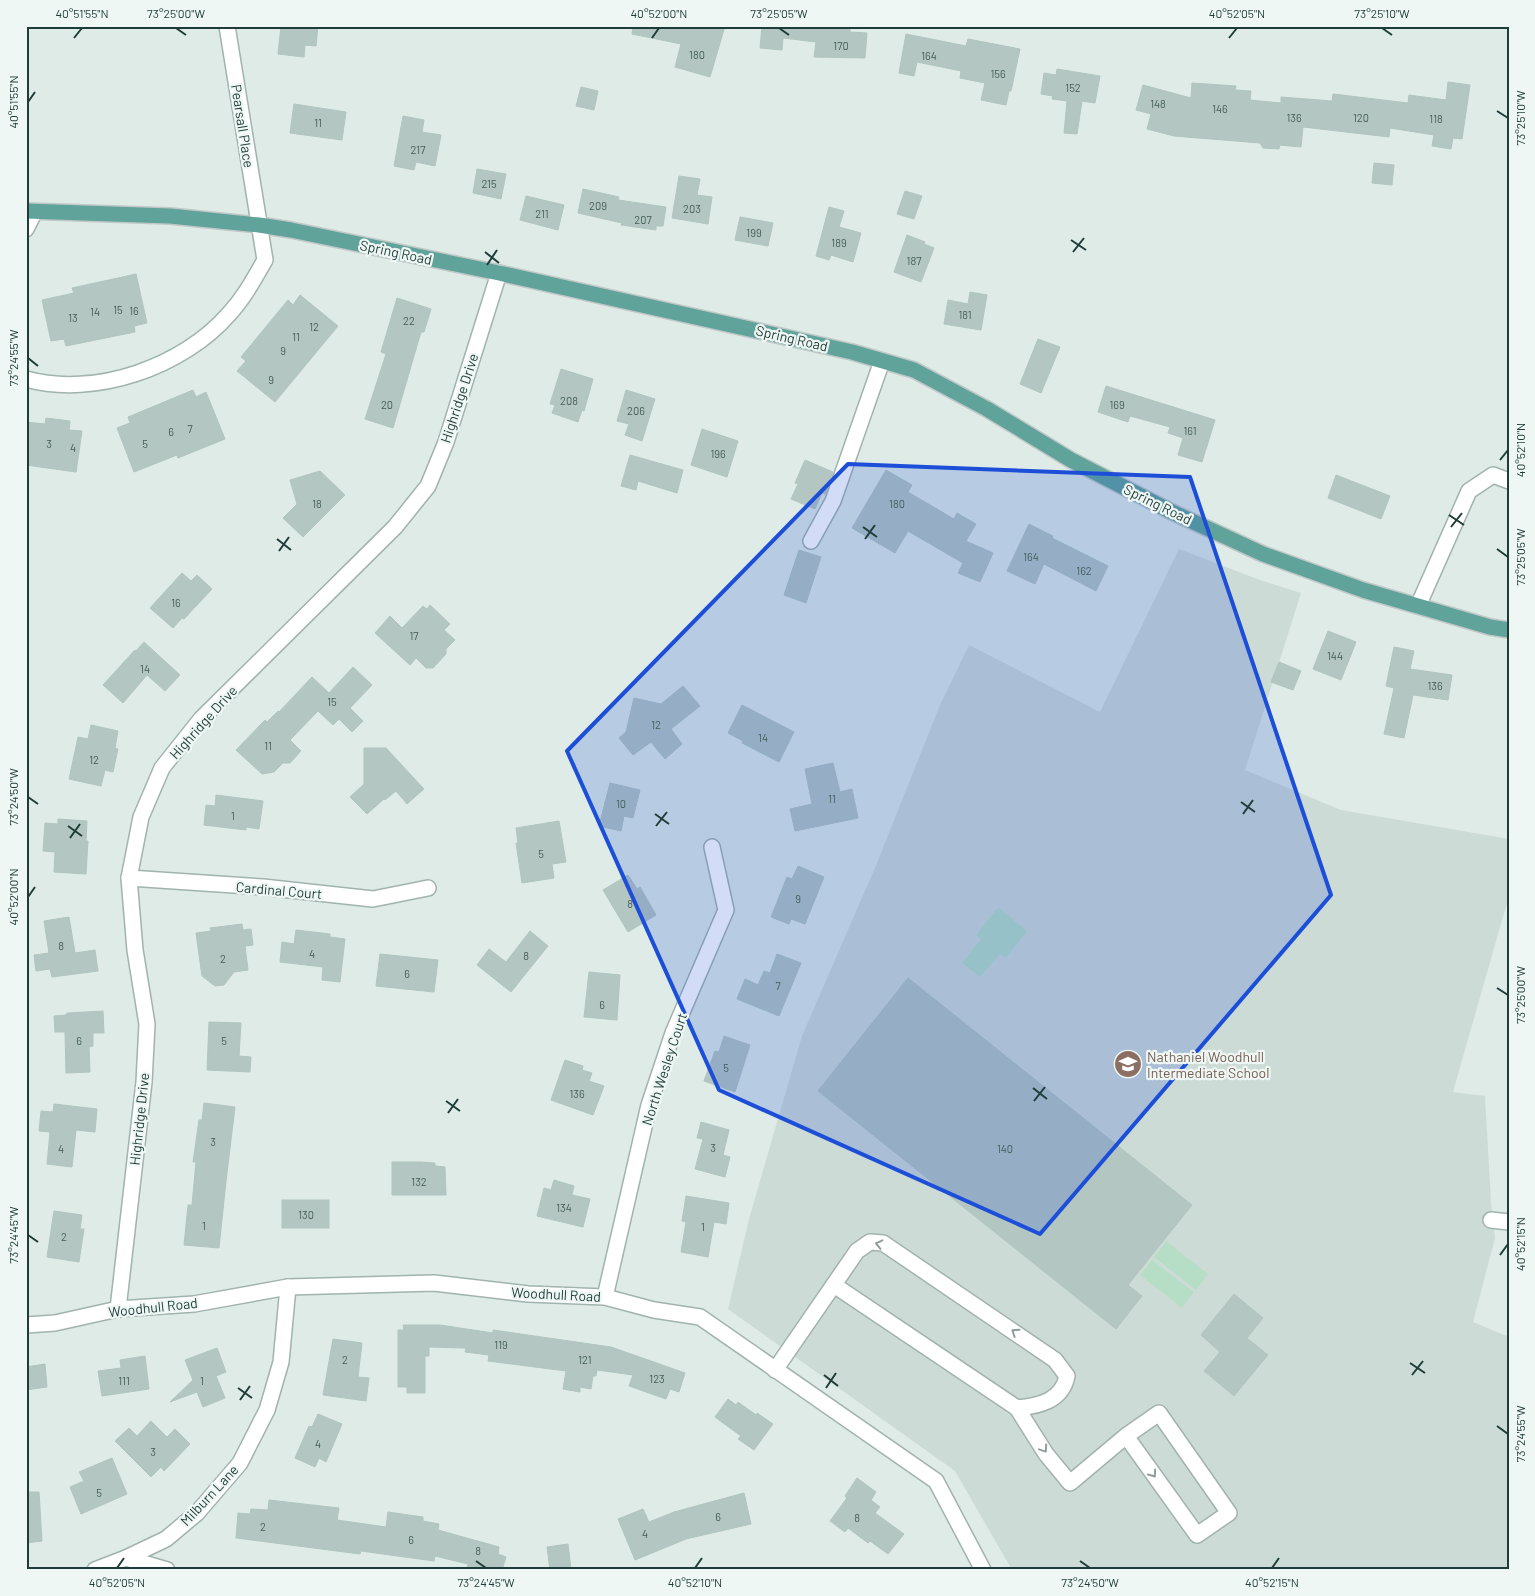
<svg xmlns="http://www.w3.org/2000/svg" width="1535" height="1596" viewBox="0 0 1535 1596" font-family="Barlow,sans-serif">
  <style>
    .built { fill: #cddbd6 }
    .green { fill: #b6dec6 }
    .building { fill: #b4c6c1; stroke: #b1c5bf }
    .lines { fill: none; stroke-linecap: round; stroke-linejoin: round }
    .minor-casing { stroke: #a1b3af; stroke-width: 18 }
    .major-casing { stroke: #c0c8c7; stroke-width: 18 }
    .minor { stroke: #fff; stroke-width: 15 }
    .major { stroke: #60a39b; stroke-width: 15 }
    .oneway { stroke: #8f9e9c }
    .marked { fill: #1d4ed8; fill-opacity: 0.2; stroke: #1d4ed8; stroke-width: 4; stroke-linejoin: round }
    .ticks { fill: none; stroke: #1f3c38; stroke-width: 2 }
    .labels { text-anchor: middle; dominant-baseline: central; stroke-width: 4.5; stroke-linejoin: round; paint-order: stroke }
    .number-label { font-size: 11px; fill: #445e5a }
    .street-label { font-size: 14px; fill: #1f3c38; stroke: #eff7f4 }
    .education-label { font-size: 14px; fill: #785e54; stroke: #eff7f4; text-anchor: start }
    .neatline { fill: none; stroke: #1f3c38; stroke-width: 2 }
    .ticks-label { font-size: 12px; text-anchor: middle; fill: #1f3c38 }
  </style>
  <rect width="100%" height="100%" fill="#deebe7"/>
  <polygon class="built" points="1179,549 1260,580 1301,593 1245,770 1341,810 1509,839 1509,896 1453,1092 1485,1096 1491,1202 1495,1238 1473,1322 1509,1337 1509,1570 1012,1570 955,1471 728,1309 749,1219 802,1036 877,863 940,705 969,645 1100,712"/>
  <g class="green">
    <polygon points="998,907 1027,931 1006,958 1000,954 980,977 962,963 981,939 976,935"/>
    <polygon points="1166,1241 1208,1274 1196,1290 1154,1257"/>
    <polygon points="1152,1260 1194,1292 1182,1308 1140,1275"/>
  </g>
  <g class="building">
    <polygon points="281,26 318,26 316,46 305,45 304,57 278,54"/>
    <polygon points="633,26 725,26 710,77 675,67 681,44 632,34"/>
    <polygon points="762,26 828,26 850,28 850,32 867,33 865,58 814,57 816,42 783,38 782,50 760,48"/>
    <polygon points="906,34 966,46 968,39 1020,49 1011,91 1009,91 1006,105 981,100 985,83 960,78 961,71 917,62 914,76 899,73"/>
    <polygon points="1057,69 1100,76 1095,103 1082,101 1077,134 1064,133 1067,101 1052,99 1053,96 1041,94 1044,73 1056,75"/>
    <polygon points="1448,82 1470,85 1462,139 1453,138 1451,149 1432,146 1434,135 1390,128 1389,137 1303,127 1301,147 1280,145 1279,149 1263,148 1260,143 1174,136 1147,129 1151,114 1136,110 1143,85 1191,98 1192,83 1236,86 1235,90 1251,91 1250,100 1281,103 1281,97 1332,101 1333,94 1408,103 1409,95 1446,100"/>
    <polygon points="581,87 598,91 594,110 576,106"/>
    <polygon points="294,104 346,112 342,140 290,133"/>
    <polygon points="403,116 424,120 422,132 441,135 435,166 416,162 414,170 394,166"/>
    <polygon points="1374,163 1394,165 1392,185 1372,183"/>
    <polygon points="477,169 506,174 501,199 473,193"/>
    <polygon points="679,176 700,179 697,195 712,197 708,224 672,218"/>
    <polygon points="583,189 619,197 618,200 666,207 663,226 656,226 656,230 621,225 622,223 578,213"/>
    <polygon points="905,191 922,196 914,219 897,214"/>
    <polygon points="526,196 564,205 558,230 520,220"/>
    <polygon points="829,207 844,211 839,227 861,233 853,262 831,255 829,260 816,256"/>
    <polygon points="740,217 773,223 768,246 735,240"/>
    <polygon points="907,235 925,242 924,244 934,248 921,282 894,272"/>
    <polygon points="136,274 147,323 134,326 135,332 66,346 64,339 51,341 42,300 74,293 72,288"/>
    <polygon points="970,292 987,295 981,330 944,324 948,300 968,304"/>
    <polygon points="300,295 338,326 275,402 237,371 246,361 241,357 288,300 293,305"/>
    <polygon points="397,298 431,309 424,332 421,332 393,428 365,419 386,354 381,352"/>
    <polygon points="1038,339 1060,347 1041,393 1020,384"/>
    <polygon points="561,369 593,379 584,411 582,410 578,422 552,413 555,405 550,404"/>
    <polygon points="1106,386 1215,420 1202,462 1178,455 1183,438 1168,433 1170,427 1130,416 1128,422 1098,412"/>
    <polygon points="193,390 196,397 206,392 225,439 178,458 177,455 134,472 117,428 130,423 128,417"/>
    <polygon points="626,390 655,399 642,441 625,435 629,424 617,421"/>
    <polygon points="46,418 70,421 69,430 82,431 76,472 26,465 26,422 45,424"/>
    <polygon points="702,429 738,441 727,477 691,465"/>
    <polygon points="630,455 683,470 677,493 638,481 636,490 621,486"/>
    <polygon points="805,460 833,472 825,494 822,493 815,509 791,499 798,484 795,483"/>
    <polygon points="886,470 912,485 908,492 954,519 957,513 976,524 966,541 993,553 980,582 958,573 963,563 908,531 895,553 852,528"/>
    <polygon points="320,471 345,495 303,537 283,518 297,504 290,480"/>
    <polygon points="1336,475 1390,496 1381,519 1328,498"/>
    <polygon points="1029,524 1053,536 1052,538 1108,566 1096,591 1044,564 1035,584 1007,571"/>
    <polygon points="799,550 821,557 806,603 784,595"/>
    <polygon points="182,573 191,581 197,575 212,589 184,619 182,618 173,628 150,608"/>
    <polygon points="430,605 450,624 444,630 455,640 446,649 446,654 433,668 426,668 416,658 410,665 375,633 390,616 402,628 423,606 427,609"/>
    <polygon points="1328,631 1356,642 1341,680 1313,669"/>
    <polygon points="144,642 180,675 165,691 147,675 123,703 103,685 135,650 136,651"/>
    <polygon points="1394,647 1414,651 1410,669 1452,675 1448,700 1413,695 1404,738 1384,734 1394,688 1386,686"/>
    <polygon points="1279,662 1301,671 1293,690 1271,682"/>
    <polygon points="353,667 372,685 350,708 363,721 352,732 339,719 333,725 318,711 290,740 301,751 290,763 283,763 274,772 262,774 236,750 265,720 267,722 278,711 279,712 312,677 329,693"/>
    <polygon points="683,686 700,706 671,729 682,744 665,759 651,742 633,755 619,738 626,732 634,698 661,704"/>
    <polygon points="742,705 794,732 779,762 742,743 743,741 728,733"/>
    <polygon points="91,725 118,731 115,748 118,749 113,772 105,770 101,786 69,779 78,737 88,739"/>
    <polygon points="364,748 386,748 424,789 407,804 396,791 385,800 384,799 367,814 350,797 364,784"/>
    <polygon points="833,763 840,792 852,789 858,818 795,831 790,809 812,804 805,769"/>
    <polygon points="610,783 640,790 633,818 624,816 621,831 599,826"/>
    <polygon points="216,795 263,801 259,829 246,827 246,830 204,825 206,805 215,806"/>
    <polygon points="58,819 87,821 86,841 88,841 86,874 54,872 55,852 43,851 45,823 58,824"/>
    <polygon points="559,821 566,862 552,864 554,878 522,883 516,843 518,843 516,828"/>
    <polygon points="798,866 824,877 805,924 791,919 789,924 771,917 787,877 792,879"/>
    <polygon points="628,875 637,889 640,887 656,915 628,932 603,890"/>
    <polygon points="69,917 75,953 95,950 98,971 52,977 50,969 36,971 34,955 49,953 44,921"/>
    <polygon points="242,924 243,930 251,929 253,945 245,946 248,970 234,972 224,985 215,986 202,976 196,933 211,931 210,928"/>
    <polygon points="296,930 330,934 330,937 345,939 340,982 322,980 323,967 280,962 282,942 294,944"/>
    <polygon points="530,931 548,946 511,992 477,965 489,949 506,962"/>
    <polygon points="380,954 438,960 434,992 376,986"/>
    <polygon points="777,954 801,963 779,1016 737,999 745,979 758,985 764,971 770,973"/>
    <polygon points="589,972 620,975 617,1020 584,1017"/>
    <polygon points="908,978 1192,1205 1128,1285 1142,1296 1116,1329 818,1091"/>
    <polygon points="103,1011 104,1033 93,1033 93,1046 89,1047 90,1072 66,1073 65,1032 55,1032 54,1016 66,1015 67,1013"/>
    <polygon points="209,1022 241,1023 239,1056 251,1057 250,1072 207,1070"/>
    <polygon points="724,1036 750,1045 735,1092 704,1081 715,1051 719,1052"/>
    <polygon points="565,1060 583,1066 582,1070 592,1073 589,1081 604,1086 593,1115 551,1100"/>
    <polygon points="204,1103 235,1107 226,1181 219,1248 184,1245 188,1205 192,1205 196,1162 193,1162 199,1120 202,1120"/>
    <polygon points="54,1104 97,1109 95,1132 76,1130 72,1167 47,1164 50,1132 39,1131 41,1111 53,1112"/>
    <polygon points="701,1122 729,1130 723,1155 730,1157 725,1177 695,1169 703,1139 697,1138"/>
    <polygon points="392,1162 421,1162 435,1163 435,1166 445,1167 446,1195 392,1195"/>
    <polygon points="554,1180 574,1186 572,1195 590,1199 583,1227 537,1216 544,1188 551,1190"/>
    <polygon points="686,1196 729,1203 726,1224 714,1222 708,1257 681,1252 686,1222 682,1221"/>
    <rect x="282" y="1200" width="47" height="28"/>
    <polygon points="54,1211 82,1215 80,1229 84,1229 79,1262 47,1257"/>
    <polygon points="1234,1294 1263,1318 1247,1338 1268,1355 1234,1396 1204,1371 1220,1352 1201,1335"/>
    <polygon points="403,1325 440,1325 493,1333 493,1330 611,1347 685,1373 679,1392 670,1389 666,1399 629,1386 633,1375 597,1370 596,1376 593,1376 591,1389 580,1387 580,1392 563,1389 566,1371 488,1361 489,1355 465,1352 466,1348 429,1347 429,1356 425,1356 425,1393 407,1393 407,1387 398,1387 398,1330 404,1330"/>
    <polygon points="333,1339 362,1343 358,1377 369,1378 366,1401 323,1395"/>
    <polygon points="217,1348 226,1372 216,1376 225,1398 203,1407 197,1392 170,1402 193,1380 185,1360"/>
    <polygon points="145,1356 149,1389 102,1396 98,1371 121,1368 120,1360"/>
    <polygon points="45,1364 47,1387 26,1390 26,1367"/>
    <polygon points="728,1399 736,1405 738,1402 756,1415 757,1413 773,1424 754,1450 738,1439 741,1436 715,1417"/>
    <polygon points="318,1414 342,1424 326,1462 319,1458 315,1467 295,1458 309,1426 312,1427"/>
    <polygon points="151,1421 167,1437 175,1429 190,1444 164,1471 161,1467 151,1477 115,1441 129,1428 137,1436"/>
    <polygon points="112,1458 127,1494 81,1514 70,1487 84,1481 79,1472"/>
    <polygon points="857,1478 876,1492 871,1500 880,1507 875,1513 904,1534 888,1554 870,1541 868,1543 848,1528 845,1532 830,1521 847,1498 845,1496"/>
    <polygon points="26,1492 39,1492 42,1541 26,1543"/>
    <polygon points="744,1493 751,1524 686,1539 635,1560 618,1519 643,1509 649,1522 674,1512"/>
    <polygon points="269,1500 339,1508 337,1520 386,1527 388,1512 423,1517 423,1521 439,1524 438,1530 499,1547 498,1554 506,1557 502,1570 466,1570 468,1564 435,1556 434,1561 361,1551 360,1554 236,1538 238,1513 250,1514 251,1509 268,1510"/>
    <polygon points="568,1544 571,1570 550,1570 547,1547"/>
  </g>
  <g class="lines">
    <g class="minor-casing">
      <g id="minor">
        <polyline points="26,229 34,213"/>
        <path d="M26,379C95,398 183,367 229,314C244,298 254,279 265,260L227,26"/>
        <polyline points="811,541 833,501 882,361"/>
        <polyline points="1418,606 1469,491 1493,475 1509,481"/>
        <polyline points="129,878 263,887 373,899 428,888"/>
        <polyline points="1491,1220 1509,1222"/>
        <polyline points="834,1285 1017,1408 1046,1454 1070,1483 1126,1436 1197,1535 1229,1513 1159,1413 1126,1436"/>
        <polyline points="605,1297 649,1105 673,1033 726,910 712,847"/>
        <polyline points="118,1309 144,1082 147,1024 135,950 129,878 141,817 162,768 201,719 395,527 428,486 446,442 499,273"/>
        <polyline points="26,1325 55,1323 118,1309 194,1304 288,1287 434,1283 528,1294 605,1297 654,1310 700,1317 936,1481 983,1570"/>
        <path d="M775,1370L857,1251L870,1242L883,1243L1055,1360L1067,1376C1062,1401 1039,1406 1017,1408"/>
        <polyline points="126,1558 167,1570"/>
        <polyline points="95,1570 126,1558 166,1539 197,1513 240,1463 267,1410 281,1362 288,1287"/>
      </g>
    </g>
    <g class="major-casing">
      <polyline id="major" points="26,211 170,216 259,225 291,230 499,273 852,352 914,370 987,409 1071,460 1172,512 1263,554 1363,590 1490,627 1509,630"/>
    </g>
    <use href="#minor" class="minor"/>
    <use href="#major" class="major"/>
  </g>
  <defs><path id="oneway-chevron" d="M-2-3.5L2.5 0L-2 3.5" fill="none" stroke-width="1.6" stroke-linecap="round" stroke-linejoin="round" transform="scale(1.25)"/></defs>
  <g class="oneway">
    <use href="#oneway-chevron" transform="translate(879 1244) rotate(-167)"/>
    <use href="#oneway-chevron" transform="translate(1015 1332) rotate(-146)"/>
    <use href="#oneway-chevron" transform="translate(1044 1449) rotate(56)"/>
    <use href="#oneway-chevron" transform="translate(1153 1474) rotate(55)"/>
  </g>
  <path class="marked" d="M848,464L1190,477L1331,895L1040,1234L719,1090L567,751Z"/>
  <path class="ticks" d="M176,28L186,35M779,28L789,35M1382,28L1392,35M74,38L82,28M652,38L659,28M1229,38L1237,28M28,102L35,92M1497,111L1508,118M1071,240L1086,250M485,252L499,263M1073,252L1084,238M487,265L497,250M28,358L38,366M1500,460L1508,450M1449,515L1464,525M863,527L877,537M1451,527L1462,513M277,539L291,550M865,539L875,525M1497,549L1508,557M279,551L289,537M28,797L38,804M1241,802L1255,812M655,814L669,824M1243,814L1253,800M68,826L82,836M656,826L667,812M70,838L80,824M28,897L35,887M1497,988L1508,995M1033,1088L1047,1099M446,1101L460,1111M1034,1101L1045,1087M448,1113L458,1099M28,1235L38,1242M1500,1255L1508,1244M1410,1363L1425,1373M824,1375L838,1386M1412,1375L1423,1361M238,1388L252,1398M826,1388L836,1373M240,1400L250,1386M1497,1426L1508,1434M476,1561L486,1568M1080,1561L1090,1568M117,1568L124,1558M695,1568L702,1558M1272,1568L1279,1558"/>
  <defs>
    <g id="school-disc" transform="scale(1.4375)"><circle r="9.5" fill="#8d6e63" stroke="#eff7f4"/><path d="M0-5L7-2L0 1L-7-2ZM-4 1L0 2.5L4 1V4Q0 6-4 4Z" fill="#fff"/></g>
  </defs>
  <g fill-rule="evenodd">
    <use href="#school-disc" x="1128" y="1064"/>
  </g>
  <g class="labels">
    <g class="number-label">
      <text x="841" y="45">170</text>
      <text x="697" y="54">180</text>
      <text x="929" y="55">164</text>
      <text x="998" y="73">156</text>
      <text x="1073" y="87">152</text>
      <text x="1158" y="103">148</text>
      <text x="1220" y="108">146</text>
      <text x="1294" y="117">136</text>
      <text x="1361" y="117">120</text>
      <text x="1436" y="118">118</text>
      <text x="318" y="122">11</text>
      <text x="418" y="149">217</text>
      <text x="489" y="183">215</text>
      <text x="598" y="205">209</text>
      <text x="692" y="208">203</text>
      <text x="542" y="213">211</text>
      <text x="643" y="219">207</text>
      <text x="754" y="232">199</text>
      <text x="839" y="242">189</text>
      <text x="914" y="260">187</text>
      <text x="118" y="309">15</text>
      <text x="134" y="310">16</text>
      <text x="95" y="311">14</text>
      <text x="965" y="314">181</text>
      <text x="73" y="317">13</text>
      <text x="409" y="320">22</text>
      <text x="314" y="326">12</text>
      <text x="296" y="336">11</text>
      <text x="283" y="350">9</text>
      <text x="271" y="379">9</text>
      <text x="569" y="400">208</text>
      <text x="387" y="404">20</text>
      <text x="1117" y="404">169</text>
      <text x="636" y="410">206</text>
      <text x="190" y="428">7</text>
      <text x="1190" y="430">161</text>
      <text x="171" y="431">6</text>
      <text x="49" y="443">3</text>
      <text x="145" y="443">5</text>
      <text x="73" y="447">4</text>
      <text x="718" y="453">196</text>
      <text x="317" y="503">18</text>
      <text x="897" y="503">180</text>
      <text x="1031" y="556">164</text>
      <text x="1084" y="570">162</text>
      <text x="176" y="602">16</text>
      <text x="414" y="635">17</text>
      <text x="1335" y="655">144</text>
      <text x="145" y="668">14</text>
      <text x="1435" y="685">136</text>
      <text x="332" y="701">15</text>
      <text x="656" y="724">12</text>
      <text x="763" y="737">14</text>
      <text x="268" y="745">11</text>
      <text x="94" y="759">12</text>
      <text x="832" y="798">11</text>
      <text x="621" y="803">10</text>
      <text x="233" y="815">1</text>
      <text x="541" y="853">5</text>
      <text x="798" y="898">9</text>
      <text x="630" y="903">8</text>
      <text x="61" y="945">8</text>
      <text x="312" y="953">4</text>
      <text x="526" y="955">8</text>
      <text x="223" y="958">2</text>
      <text x="407" y="973">6</text>
      <text x="778" y="985">7</text>
      <text x="602" y="1004">6</text>
      <text x="79" y="1040">6</text>
      <text x="224" y="1040">5</text>
      <text x="726" y="1067">5</text>
      <text x="577" y="1093">136</text>
      <text x="213" y="1141">3</text>
      <text x="713" y="1147">3</text>
      <text x="61" y="1148">4</text>
      <text x="1005" y="1148">140</text>
      <text x="419" y="1181">132</text>
      <text x="564" y="1207">134</text>
      <text x="306" y="1214">130</text>
      <text x="204" y="1225">1</text>
      <text x="703" y="1226">1</text>
      <text x="64" y="1236">2</text>
      <text x="501" y="1344">119</text>
      <text x="345" y="1359">2</text>
      <text x="585" y="1359">121</text>
      <text x="657" y="1378">123</text>
      <text x="124" y="1380">111</text>
      <text x="202" y="1380">1</text>
      <text x="318" y="1443">4</text>
      <text x="153" y="1451">3</text>
      <text x="99" y="1492">5</text>
      <text x="718" y="1516">6</text>
      <text x="857" y="1517">8</text>
      <text x="263" y="1526">2</text>
      <text x="645" y="1533">4</text>
      <text x="411" y="1539">6</text>
      <text x="478" y="1550">8</text>
    </g>
    <g class="street-label">
      <text transform="translate(243 126) rotate(81)">Pearsall Place</text>
      <text transform="translate(396 252) rotate(12)">Spring Road</text>
      <text transform="translate(792 338) rotate(13)">Spring Road</text>
      <text transform="translate(459 398) rotate(-72)">Highridge Drive</text>
      <text transform="translate(1158 504) rotate(26)">Spring Road</text>
      <text transform="translate(203 722) rotate(-48)">Highridge Drive</text>
      <text transform="translate(279 890) rotate(5)">Cardinal Court</text>
      <text transform="translate(664 1069) rotate(-72)">North Wesley Court</text>
      <text transform="translate(139 1119) rotate(-84)">Highridge Drive</text>
      <text transform="translate(556 1294) rotate(3)">Woodhull Road</text>
      <text transform="translate(153 1307) rotate(-6)">Woodhull Road</text>
      <text transform="translate(209 1495) rotate(-47)">Milburn Lane</text>
    </g>
    <g class="education-label">
      <text x="1147" y="1056">Nathaniel Woodhull<tspan x="1147" dy="16">Intermediate School</tspan></text>
    </g>
  </g>
  <rect width="1535" height="1596" fill="none" stroke="#eff7f4" stroke-width="55"/>
  <rect x="28" y="28" width="1480" height="1540" class="neatline"/>
  <g class="ticks-label">
    <text x="82" y="18">40°51'55"N</text>
    <text x="176" y="18">73°25'00"W</text>
    <text x="659" y="18">40°52'00"N</text>
    <text x="779" y="18">73°25'05"W</text>
    <text x="1237" y="18">40°52'05"N</text>
    <text x="1382" y="18">73°25'10"W</text>
    <text transform="translate(14 102) rotate(-90)" y="4">40°51'55"N</text>
    <text transform="translate(1521 118) rotate(-90)" y="4">73°25'10"W</text>
    <text transform="translate(14 358) rotate(-90)" y="4">73°24'55"W</text>
    <text transform="translate(1521 450) rotate(-90)" y="4">40°52'10"N</text>
    <text transform="translate(1521 557) rotate(-90)" y="4">73°25'05"W</text>
    <text transform="translate(14 797) rotate(-90)" y="4">73°24'50"W</text>
    <text transform="translate(14 897) rotate(-90)" y="4">40°52'00"N</text>
    <text transform="translate(1521 995) rotate(-90)" y="4">73°25'00"W</text>
    <text transform="translate(14 1235) rotate(-90)" y="4">73°24'45"W</text>
    <text transform="translate(1521 1244) rotate(-90)" y="4">40°52'15"N</text>
    <text transform="translate(1521 1434) rotate(-90)" y="4">73°24'55"W</text>
    <text x="117" y="1587">40°52'05"N</text>
    <text x="486" y="1587">73°24'45"W</text>
    <text x="695" y="1587">40°52'10"N</text>
    <text x="1090" y="1587">73°24'50"W</text>
    <text x="1272" y="1587">40°52'15"N</text>
  </g>
</svg>
